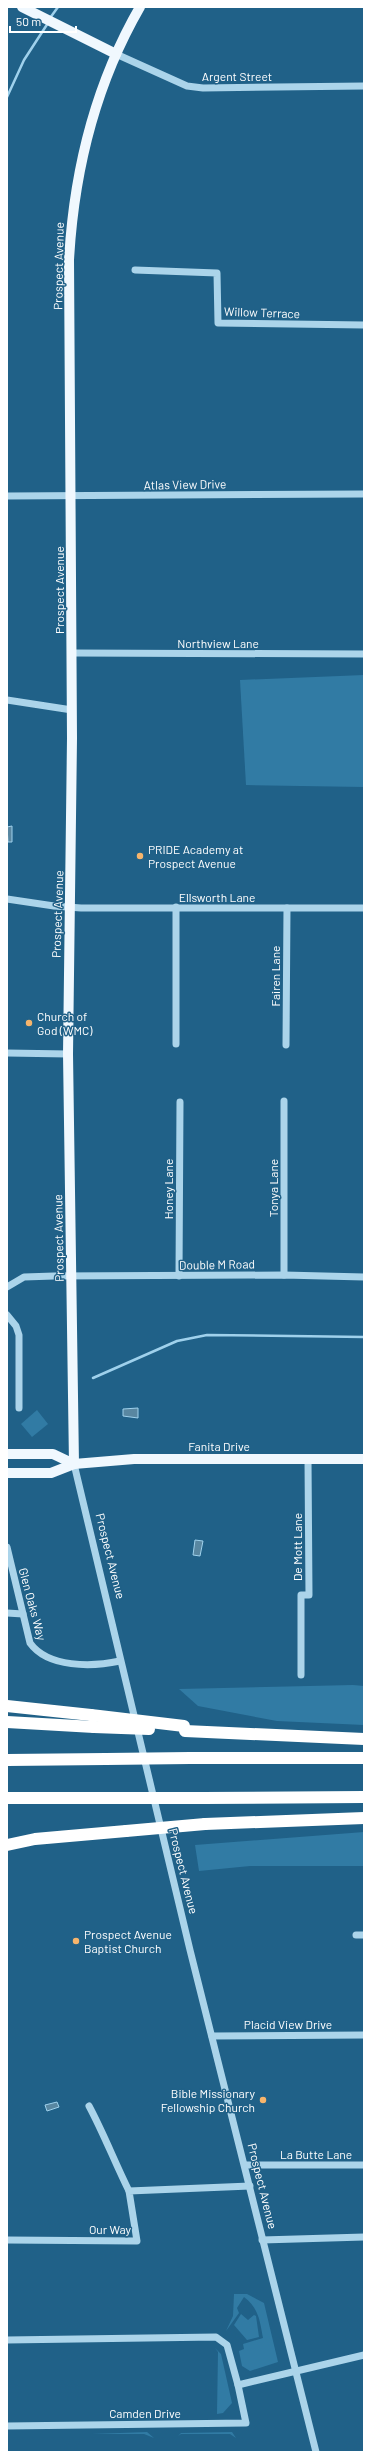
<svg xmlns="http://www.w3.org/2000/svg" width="371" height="2459" viewBox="0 0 371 2459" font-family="Barlow,sans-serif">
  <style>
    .green { fill: #317ba4 }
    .water { fill: #5987a1; stroke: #9fd1ec }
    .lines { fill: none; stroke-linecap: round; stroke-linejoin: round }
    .stream { stroke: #9fd1ec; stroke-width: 2.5 }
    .minor { stroke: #abd4ea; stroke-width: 7 }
    .major { stroke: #f0f8fe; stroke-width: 10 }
    .highway { stroke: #fff; stroke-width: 12 }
    .highway-bridge { stroke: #fff; stroke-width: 12 }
    .poi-dot { fill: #f7b56c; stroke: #206188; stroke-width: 1.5 }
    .labels { text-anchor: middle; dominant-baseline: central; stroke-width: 3; stroke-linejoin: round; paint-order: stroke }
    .street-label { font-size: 12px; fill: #fff; stroke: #206188 }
    .poi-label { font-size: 12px; fill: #fff; stroke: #206188; text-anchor: start }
  </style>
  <rect width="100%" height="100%" fill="#206188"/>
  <g class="green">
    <polygon points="364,675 364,787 246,785 240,680"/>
    <polygon points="37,1410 48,1424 32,1437 21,1424"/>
    <polygon points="353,1685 364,1686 364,1725 277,1721 198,1706 179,1689"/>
    <polygon points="364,1832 364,1866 250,1866 199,1871 195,1845"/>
    <path d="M234,2294H247L264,2303L278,2362L250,2371L242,2366L239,2351L244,2349L243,2344L263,2338C260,2322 259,2308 244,2297L237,2308L239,2313L226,2331L233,2316Z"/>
    <polygon points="241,2314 248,2320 254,2315 256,2316 259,2337 247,2340 234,2325"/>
    <polygon points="215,2348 221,2354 232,2403 223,2413 217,2414 218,2352"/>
    <polygon points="147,2432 154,2438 144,2434 92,2434"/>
    <polygon points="232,2432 236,2438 230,2434 181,2434 178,2436 181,2433"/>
  </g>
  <g class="water">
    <polygon points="12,826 12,842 8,842 7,827"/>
    <polygon points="138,1408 138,1418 123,1416 123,1409"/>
    <polygon points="195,1540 203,1541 200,1556 193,1555"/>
    <polygon points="57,2102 59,2107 47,2111 45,2105"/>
  </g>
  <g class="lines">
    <g class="stream">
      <polyline points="50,18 58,7"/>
      <polyline points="7,97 24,60 48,23"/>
      <polyline points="93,1378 177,1341 207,1335 364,1337"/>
    </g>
    <g class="minor">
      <polyline points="116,54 187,86 203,88 364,86"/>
      <polyline points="135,270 217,273 218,323 364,325"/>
      <polyline points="7,496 364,494"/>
      <polyline points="72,653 364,654"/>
      <polyline points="7,700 72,710"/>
      <polyline points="7,899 54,906 81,908 364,908"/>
      <polyline points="176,907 176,1044"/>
      <polyline points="286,1045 287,908"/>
      <polyline points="7,1053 68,1054"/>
      <polyline points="284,1101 284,1275"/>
      <polyline points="179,1276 180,1102"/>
      <polyline points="7,1287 24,1277 54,1276 284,1275 364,1277"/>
      <polyline points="7,1315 16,1326 19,1335 19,1408"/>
      <polyline points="74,1464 190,1950 316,2452"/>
      <path d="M7,1547L30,1643C48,1668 92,1667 120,1661"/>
      <polyline points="7,1613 23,1614"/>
      <polyline points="301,1675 301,1595 309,1595 308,1459"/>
      <polyline points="356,1935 364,1935"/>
      <polyline points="212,2036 364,2035"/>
      <path d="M89,2106C104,2134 115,2163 129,2191"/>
      <polyline points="245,2165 364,2165"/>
      <polyline points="7,2240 137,2241 129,2191 250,2186"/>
      <polyline points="262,2240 364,2237"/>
      <polyline points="7,2340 216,2337 227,2345 238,2385 364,2355"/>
      <polyline points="7,2426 246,2423 238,2385"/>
    </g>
    <g class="major">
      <polyline points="22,7 116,54"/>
      <polyline points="7,1454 53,1454 74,1464"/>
      <path d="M74,1464L68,1054L72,738L69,260C74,171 95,85 140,7"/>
      <polyline points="7,1473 51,1473 74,1464 134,1459 364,1459"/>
    </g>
    <g class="highway">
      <polyline points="7,1706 91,1715"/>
      <polyline points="7,1722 94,1727"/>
      <polyline points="185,1731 364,1739"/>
      <polyline points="190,1758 364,1758"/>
      <polyline points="7,1760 106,1759"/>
      <polyline points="7,1798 115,1798"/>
      <polyline points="203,1798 364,1797"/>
      <polyline points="205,1824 364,1818"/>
      <polyline points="7,1845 35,1839 126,1831"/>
    </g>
    <g class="highway-bridge">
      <polyline points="91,1715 184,1726"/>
      <polyline points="94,1727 149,1729"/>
      <polyline points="106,1759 190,1758"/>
      <polyline points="115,1798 203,1798"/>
      <polyline points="126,1831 205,1824"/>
    </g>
  </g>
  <g class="poi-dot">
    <circle cx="140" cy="856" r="4"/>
    <circle cx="29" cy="1023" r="4"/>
    <circle cx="76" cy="1941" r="4"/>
    <circle cx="263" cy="2100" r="4"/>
  </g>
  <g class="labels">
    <g class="street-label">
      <text x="237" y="76">Argent Street</text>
      <text transform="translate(58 266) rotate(-89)">Prospect Avenue</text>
      <text transform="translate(262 312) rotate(2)">Willow Terrace</text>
      <text transform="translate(185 484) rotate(-1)">Atlas View Drive</text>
      <text transform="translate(59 590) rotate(-90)">Prospect Avenue</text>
      <text x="218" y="643">Northview Lane</text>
      <text x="217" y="897">Ellsworth Lane</text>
      <text transform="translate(57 914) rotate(-88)">Prospect Avenue</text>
      <text transform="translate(275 976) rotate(-90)">Fairen Lane</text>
      <text transform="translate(273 1188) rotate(-90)">Tonya Lane</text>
      <text transform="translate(168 1189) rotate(-90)">Honey Lane</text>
      <text transform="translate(58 1238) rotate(-91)">Prospect Avenue</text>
      <text transform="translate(217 1264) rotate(-1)">Double M Road</text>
      <text x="219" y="1446">Fanita Drive</text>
      <text transform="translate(297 1547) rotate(-90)">De Mott Lane</text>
      <text transform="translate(111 1556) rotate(76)">Prospect Avenue</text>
      <text transform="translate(33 1604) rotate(75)">Glen Oaks Way</text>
      <text transform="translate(184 1871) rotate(76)">Prospect Avenue</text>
      <text x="288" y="2024">Placid View Drive</text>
      <text x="316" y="2154">La Butte Lane</text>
      <text transform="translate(263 2186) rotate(76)">Prospect Avenue</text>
      <text x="110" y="2229">Our Way</text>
      <text x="145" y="2413">Camden Drive</text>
    </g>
    <g class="poi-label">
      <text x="148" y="849">PRIDE Academy at<tspan x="148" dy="14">Prospect Avenue</tspan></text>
      <text x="37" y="1016">Church of<tspan x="37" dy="14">God (WMC)</tspan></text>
      <text x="84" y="1934">Prospect Avenue<tspan x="84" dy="14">Baptist Church</tspan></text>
      <text x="255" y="2093" text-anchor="end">Bible Missionary<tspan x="255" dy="14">Fellowship Church</tspan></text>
    </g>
  </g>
  <rect width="371" height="2459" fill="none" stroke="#ffffff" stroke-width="16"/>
  <path d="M10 26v6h66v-6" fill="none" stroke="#ffffff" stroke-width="2"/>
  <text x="16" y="26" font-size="12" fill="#ffffff" stroke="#206188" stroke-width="3" paint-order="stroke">50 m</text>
</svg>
